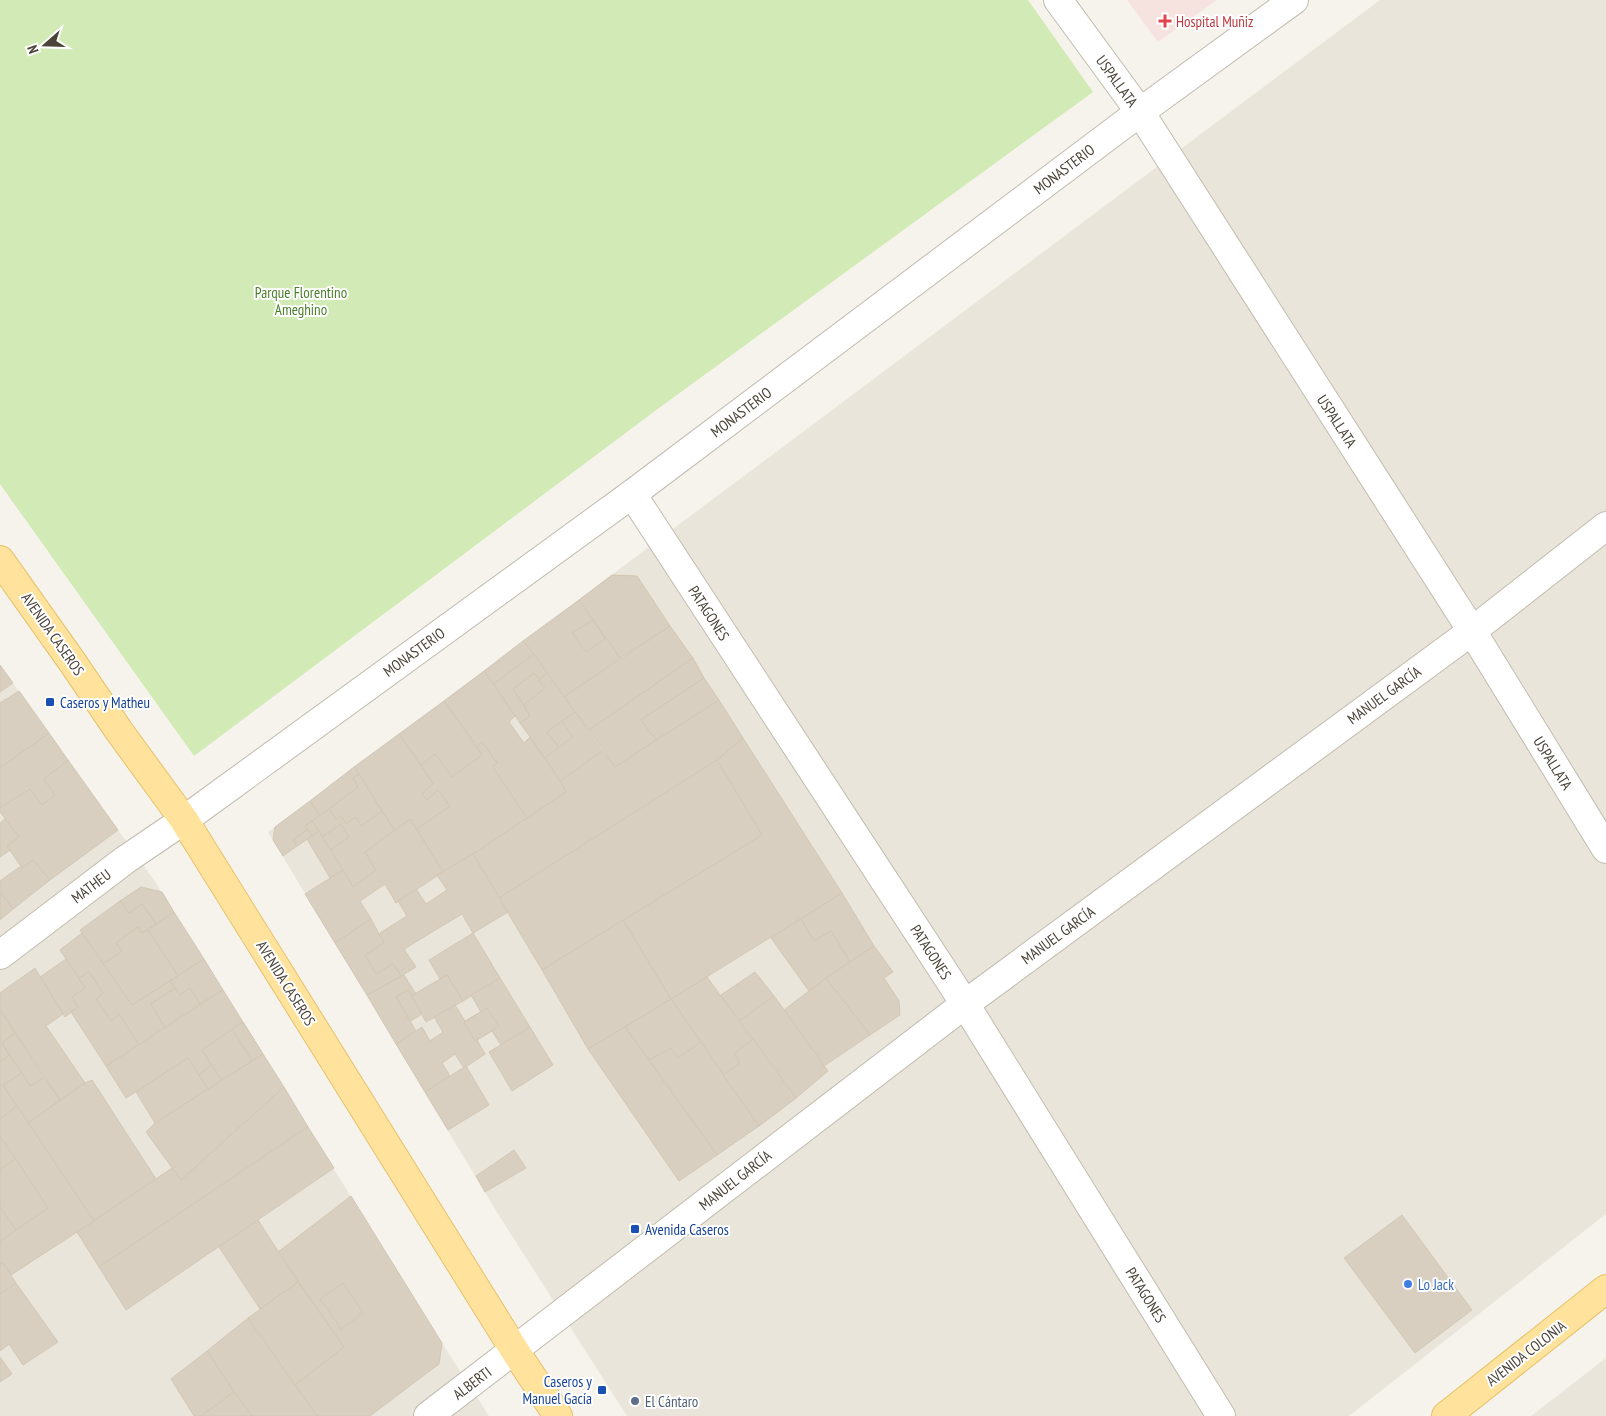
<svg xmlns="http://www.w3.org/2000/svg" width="1606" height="1416" viewBox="0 0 1606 1416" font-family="'PT Sans Narrow',sans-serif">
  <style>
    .residential { fill: #eae5da }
    .medical { fill: #f6e3e0 }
    .green { fill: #d2eab5 }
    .building { fill: #d8cfc1; stroke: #d3c7b4 }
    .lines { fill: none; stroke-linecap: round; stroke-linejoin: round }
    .minor-casing { stroke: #c2bbae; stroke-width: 30 }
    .major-casing { stroke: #e6c16a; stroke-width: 30 }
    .minor { stroke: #fff; stroke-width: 28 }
    .major { stroke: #ffe39c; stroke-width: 28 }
    .health-dot { fill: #e0444e; stroke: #fff; stroke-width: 2 }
    .transit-dot { fill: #1a4fb4; stroke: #fff; stroke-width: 2 }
    .shop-dot { fill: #3f7fe0; stroke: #fff; stroke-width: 2 }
    .service-dot { fill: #5c6f8a; stroke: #fff; stroke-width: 2 }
    .labels { text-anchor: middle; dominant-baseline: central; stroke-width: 4; stroke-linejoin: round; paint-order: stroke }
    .health-label { font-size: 15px; fill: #be3a42; stroke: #fff; text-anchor: start }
    .street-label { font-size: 15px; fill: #4b4439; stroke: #fff }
    .park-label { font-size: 15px; fill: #4a7f2a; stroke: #fff }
    .transit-label { font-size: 15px; fill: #164399; stroke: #fff; text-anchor: start }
    .shop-label { font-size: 15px; fill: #366cbe; stroke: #fff; text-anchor: start }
    .service-label { font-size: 15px; fill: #4e5e75; stroke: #fff; text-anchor: start }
  </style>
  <rect width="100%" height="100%" fill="#f6f3ec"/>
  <g class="residential">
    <polygon points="1380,0 1606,0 1606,1214 1349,1416 627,1416 498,1214 268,832"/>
    <polygon points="0,665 154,880 442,1343 489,1416 0,1416"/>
    <polygon points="1606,1358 1606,1416 1531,1416"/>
  </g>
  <polygon class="medical" points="1127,0 1217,0 1158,42"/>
  <polygon class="green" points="0,0 1028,0 1093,92 659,408 194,756 0,484"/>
  <g class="building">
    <polygon points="612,575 637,576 670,626 620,658 579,600"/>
    <polygon points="579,600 620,658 564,697 523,641"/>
    <polygon points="593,620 605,639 586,652 572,633"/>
    <polygon points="670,626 693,658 589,730 564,697"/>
    <polygon points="523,641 534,654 494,684 484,671"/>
    <polygon points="534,654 547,673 539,680 534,673 513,689 530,716 520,723 494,684"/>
    <polygon points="693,658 704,678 641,720 656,740 615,767 589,730"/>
    <polygon points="0,665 13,683 0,692"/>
    <polygon points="484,671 515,716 509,722 524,743 530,737 560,781 566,792 527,818 493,767 497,763 482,742 477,746 444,701"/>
    <polygon points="534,673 545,688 524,705 513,689"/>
    <polygon points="547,673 575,712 547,732 559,747 545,758 520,723 530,716 524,705 545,688 539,680"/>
    <polygon points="704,678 719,700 656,740 641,720"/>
    <polygon points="19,691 49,733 0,768 0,703"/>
    <polygon points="719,700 743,738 717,760 499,898 473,854 566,792 560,781 602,751 615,767"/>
    <polygon points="444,701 482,755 452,777 435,754 421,765 399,734"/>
    <polygon points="575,712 602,751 560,781 545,758 559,747 547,732"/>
    <polygon points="562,721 573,737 559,747 547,732"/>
    <polygon points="49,733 68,760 44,779 55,795 42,805 30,789 0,808 0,768"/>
    <polygon points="399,734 433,784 422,793 427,800 438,790 450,806 417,829 410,819 395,831 354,767"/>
    <polygon points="743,738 842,893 671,999 623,920 762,835 717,760"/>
    <polygon points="482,742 497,763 493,767 527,818 473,854 443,872 417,829 450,806 438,790 427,800 422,793 433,784 421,765 435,754 452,777 482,755 477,746"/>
    <polygon points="68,760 118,830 50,880 33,860 22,868 7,846 19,837 0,812 0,808 30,789 42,805 55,795 44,779"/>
    <polygon points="717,760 762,835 542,970 499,898"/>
    <polygon points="354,767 359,774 353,778 358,787 320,816 310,801"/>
    <polygon points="359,774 382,811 361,826 356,817 346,824 341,816 336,819 329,809 358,787 353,778"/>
    <polygon points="310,801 320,816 305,826 308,829 293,840 297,846 283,856 273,840 275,827"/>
    <polygon points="329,809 336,819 341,816 346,824 356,817 361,826 382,811 395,831 365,852 376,870 353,887 330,850 349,837 341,824 322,837 312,821"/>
    <polygon points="5,819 19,837 7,846 10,850 0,857 0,823"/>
    <polygon points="410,819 443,872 396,903 385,884 360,901 371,919 335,943 305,894 343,870 353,887 376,870 365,852"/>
    <polygon points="312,821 319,831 312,836 305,826"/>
    <polygon points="341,824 349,837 330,850 322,837"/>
    <polygon points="308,829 312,836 297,846 293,840"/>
    <polygon points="319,831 343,870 330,878 307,839"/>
    <polygon points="473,854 508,912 473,933 462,914 404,949 416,967 401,976 393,964 376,974 365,955 384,943 380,933 407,916 398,901 416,889 426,904 447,890 437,875"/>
    <polygon points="33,860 50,880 13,909 0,892 0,881 21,866 22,868"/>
    <polygon points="141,887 162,892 174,912 156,924 142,904 129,913 120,901"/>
    <polygon points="0,892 13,909 0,920"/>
    <polygon points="842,893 874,946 850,962 831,931 814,941 801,919"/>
    <polygon points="120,901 129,913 142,904 156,924 142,933 138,927 116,943 122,951 103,964 80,930"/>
    <polygon points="174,912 204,959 178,976 148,930"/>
    <polygon points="371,919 384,943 365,955 376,974 393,964 401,976 367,995 335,943"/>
    <polygon points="801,919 814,941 831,931 850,962 809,991 771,938"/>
    <polygon points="623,920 671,999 588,1049 542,970"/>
    <polygon points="138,927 142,933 148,930 178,976 132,1005 103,964 122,951 116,943"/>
    <polygon points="82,933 132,1005 170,981 175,988 151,1004 165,1028 139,1045 120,1015 111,1021 96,999 103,993 89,972 79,978 60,950"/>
    <polygon points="473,933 500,978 463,1001 447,975 440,979 429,960"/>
    <polygon points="874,946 893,972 884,978 899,1001 900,1015 870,1035 826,978"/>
    <polygon points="66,959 85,988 72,997 78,1007 65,1017 40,977"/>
    <polygon points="204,959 223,990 200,1004 190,988 180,995 170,981"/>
    <polygon points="35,968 63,1014 46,1026 85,1083 60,1100 0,1009 0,993"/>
    <polygon points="89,972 103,993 96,999 111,1021 120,1015 139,1045 106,1066 71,1012 78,1007 72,997 85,988 79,978"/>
    <polygon points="755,972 774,996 739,1021 721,995"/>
    <polygon points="404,975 416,994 411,996 408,990 396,997 416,1031 396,1044 367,995"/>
    <polygon points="447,975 463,1001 426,1022 411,996"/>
    <polygon points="707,977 796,1098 759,1126 671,999"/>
    <polygon points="500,978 530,1027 501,1045 492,1031 477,1040 485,1054 464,1068 455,1054 442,1063 450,1076 425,1092 396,1044 422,1027 430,1041 443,1032 434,1017 455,1005 465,1021 481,1012 471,995"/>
    <polygon points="826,978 870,1035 824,1066 784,1010"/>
    <polygon points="175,988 180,995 190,988 200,1004 165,1028 151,1004"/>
    <polygon points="223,990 243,1022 202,1050 211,1065 199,1075 188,1058 126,1098 106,1066"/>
    <polygon points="408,990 422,1014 411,1021 396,997"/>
    <polygon points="774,996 828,1071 796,1098 739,1021"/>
    <polygon points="671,999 759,1126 717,1155 625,1027"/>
    <polygon points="671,999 701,1042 678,1058 671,1048 649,1060 625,1027"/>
    <polygon points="487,1008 499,1026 475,1041 464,1022"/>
    <polygon points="0,1009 15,1033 2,1043 9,1055 0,1062"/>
    <polygon points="243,1022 263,1054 222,1080 202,1050"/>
    <polygon points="243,1022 263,1054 252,1061 232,1029"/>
    <polygon points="530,1027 553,1065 512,1091 489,1052"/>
    <polygon points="625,1027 717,1155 679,1181 588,1049"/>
    <polygon points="15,1033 44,1078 30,1086 2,1043"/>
    <polygon points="753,1039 796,1098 759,1126 723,1075 740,1063 734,1054"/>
    <polygon points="263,1054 284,1087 181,1180 146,1132 155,1123"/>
    <polygon points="9,1055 22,1073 3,1085 17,1106 0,1119 0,1062"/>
    <polygon points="188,1058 208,1089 155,1123 136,1092"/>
    <polygon points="211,1065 222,1080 208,1089 199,1075"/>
    <polygon points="466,1066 489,1105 448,1130 425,1092"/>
    <polygon points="22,1073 30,1086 44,1078 60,1100 28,1123 3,1085"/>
    <polygon points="92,1080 156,1179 94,1221 28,1123 85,1083"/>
    <polygon points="284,1087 308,1127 99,1267 77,1232 172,1168 181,1180"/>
    <polygon points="17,1106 94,1221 11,1275 3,1263 0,1265 0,1241 48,1208 0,1137 0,1119"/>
    <polygon points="308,1127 334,1168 126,1310 99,1267"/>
    <polygon points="0,1137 16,1159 0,1169"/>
    <polygon points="514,1150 526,1168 485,1192 476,1176"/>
    <polygon points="16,1159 48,1208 16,1230 0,1207 0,1169"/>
    <polygon points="351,1196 442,1343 439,1364 370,1416 317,1416 295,1385 344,1347 278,1252"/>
    <polygon points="0,1207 16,1230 0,1241"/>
    <polygon points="1402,1215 1472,1310 1415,1353 1344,1258"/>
    <polygon points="258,1220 298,1282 260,1309 219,1247"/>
    <polygon points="3,1263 16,1283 0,1294 0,1265"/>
    <polygon points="298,1282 344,1347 295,1385 248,1318"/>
    <polygon points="16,1283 58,1342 23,1365 9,1344 0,1351 0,1294"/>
    <polygon points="343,1283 363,1313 341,1329 320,1299"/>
    <polygon points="248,1318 295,1385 317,1416 252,1416 234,1392 207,1351"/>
    <polygon points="207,1351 234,1392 201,1416 194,1416 171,1379"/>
    <polygon points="0,1357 12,1374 0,1382"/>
    <polygon points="234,1392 252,1416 201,1416"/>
  </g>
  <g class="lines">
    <g class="minor-casing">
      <g id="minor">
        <polyline points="1058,0 1140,112 1472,631 1606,849"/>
        <polyline points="632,494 965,1004 1221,1416"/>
        <polyline points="0,955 125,860 184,820 632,494 1140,112 1294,0"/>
        <polyline points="428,1416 965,1004 1472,631 1606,526"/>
      </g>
    </g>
    <g class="major-casing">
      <g id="major">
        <polyline points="0,560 73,663 119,731 184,820 515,1351 558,1416"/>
        <polyline points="1446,1416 1606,1289"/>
      </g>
    </g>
    <use href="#minor" class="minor"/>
    <use href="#major" class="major"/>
  </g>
  <path class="health-dot" d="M1162.5 13.5h5v5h5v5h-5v5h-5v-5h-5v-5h5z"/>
  <g class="transit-dot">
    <rect x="45" y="697" width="10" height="10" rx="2.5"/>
    <rect x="630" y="1224" width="10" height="10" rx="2.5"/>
    <rect x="597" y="1385" width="10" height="10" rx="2.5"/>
  </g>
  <circle class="shop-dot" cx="1408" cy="1284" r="5"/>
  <circle class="service-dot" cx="635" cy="1401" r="5"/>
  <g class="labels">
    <g class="health-label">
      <text x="1176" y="21">Hospital Muñiz</text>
    </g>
    <g class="street-label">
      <text transform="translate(1117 81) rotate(54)">USPALLATA</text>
      <text transform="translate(1064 169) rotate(-37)">MONASTERIO</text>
      <text transform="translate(741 412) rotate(-37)">MONASTERIO</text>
      <text transform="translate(1337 421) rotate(57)">USPALLATA</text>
      <text transform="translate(709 613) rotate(57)">PATAGONES</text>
      <text transform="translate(53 634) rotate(55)">AVENIDA CASEROS</text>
      <text transform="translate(414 652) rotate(-36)">MONASTERIO</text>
      <text transform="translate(1384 695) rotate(-36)">MANUEL GARCÍA</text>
      <text transform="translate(1553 763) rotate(58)">USPALLATA</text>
      <text transform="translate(91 886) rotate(-37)">MATHEU</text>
      <text transform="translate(1058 935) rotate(-36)">MANUEL GARCÍA</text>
      <text transform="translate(931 952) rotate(57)">PATAGONES</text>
      <text transform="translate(286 983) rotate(58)">AVENIDA CASEROS</text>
      <text transform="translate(735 1180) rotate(-38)">MANUEL GARCÍA</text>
      <text transform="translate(1146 1295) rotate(58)">PATAGONES</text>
      <text transform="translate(1526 1353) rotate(-38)">AVENIDA COLONIA</text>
      <text transform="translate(472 1383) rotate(-37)">ALBERTI</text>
    </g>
    <g class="park-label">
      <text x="301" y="292">Parque Florentino<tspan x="301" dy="17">Ameghino</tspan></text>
    </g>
    <g class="transit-label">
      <text x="60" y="702">Caseros y Matheu</text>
      <text x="645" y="1229">Avenida Caseros</text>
      <text x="592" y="1381" text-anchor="end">Caseros y<tspan x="592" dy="17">Manuel Gacía</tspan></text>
    </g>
    <g class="shop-label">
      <text x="1418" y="1284">Lo Jack</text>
    </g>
    <g class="service-label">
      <text x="645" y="1401">El Cántaro</text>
    </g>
  </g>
  <g transform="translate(45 45) rotate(250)" stroke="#ffffff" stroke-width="4" paint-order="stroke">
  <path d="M0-4L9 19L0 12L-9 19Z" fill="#4b4439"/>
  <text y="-8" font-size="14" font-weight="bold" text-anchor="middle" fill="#4b4439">N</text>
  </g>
</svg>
